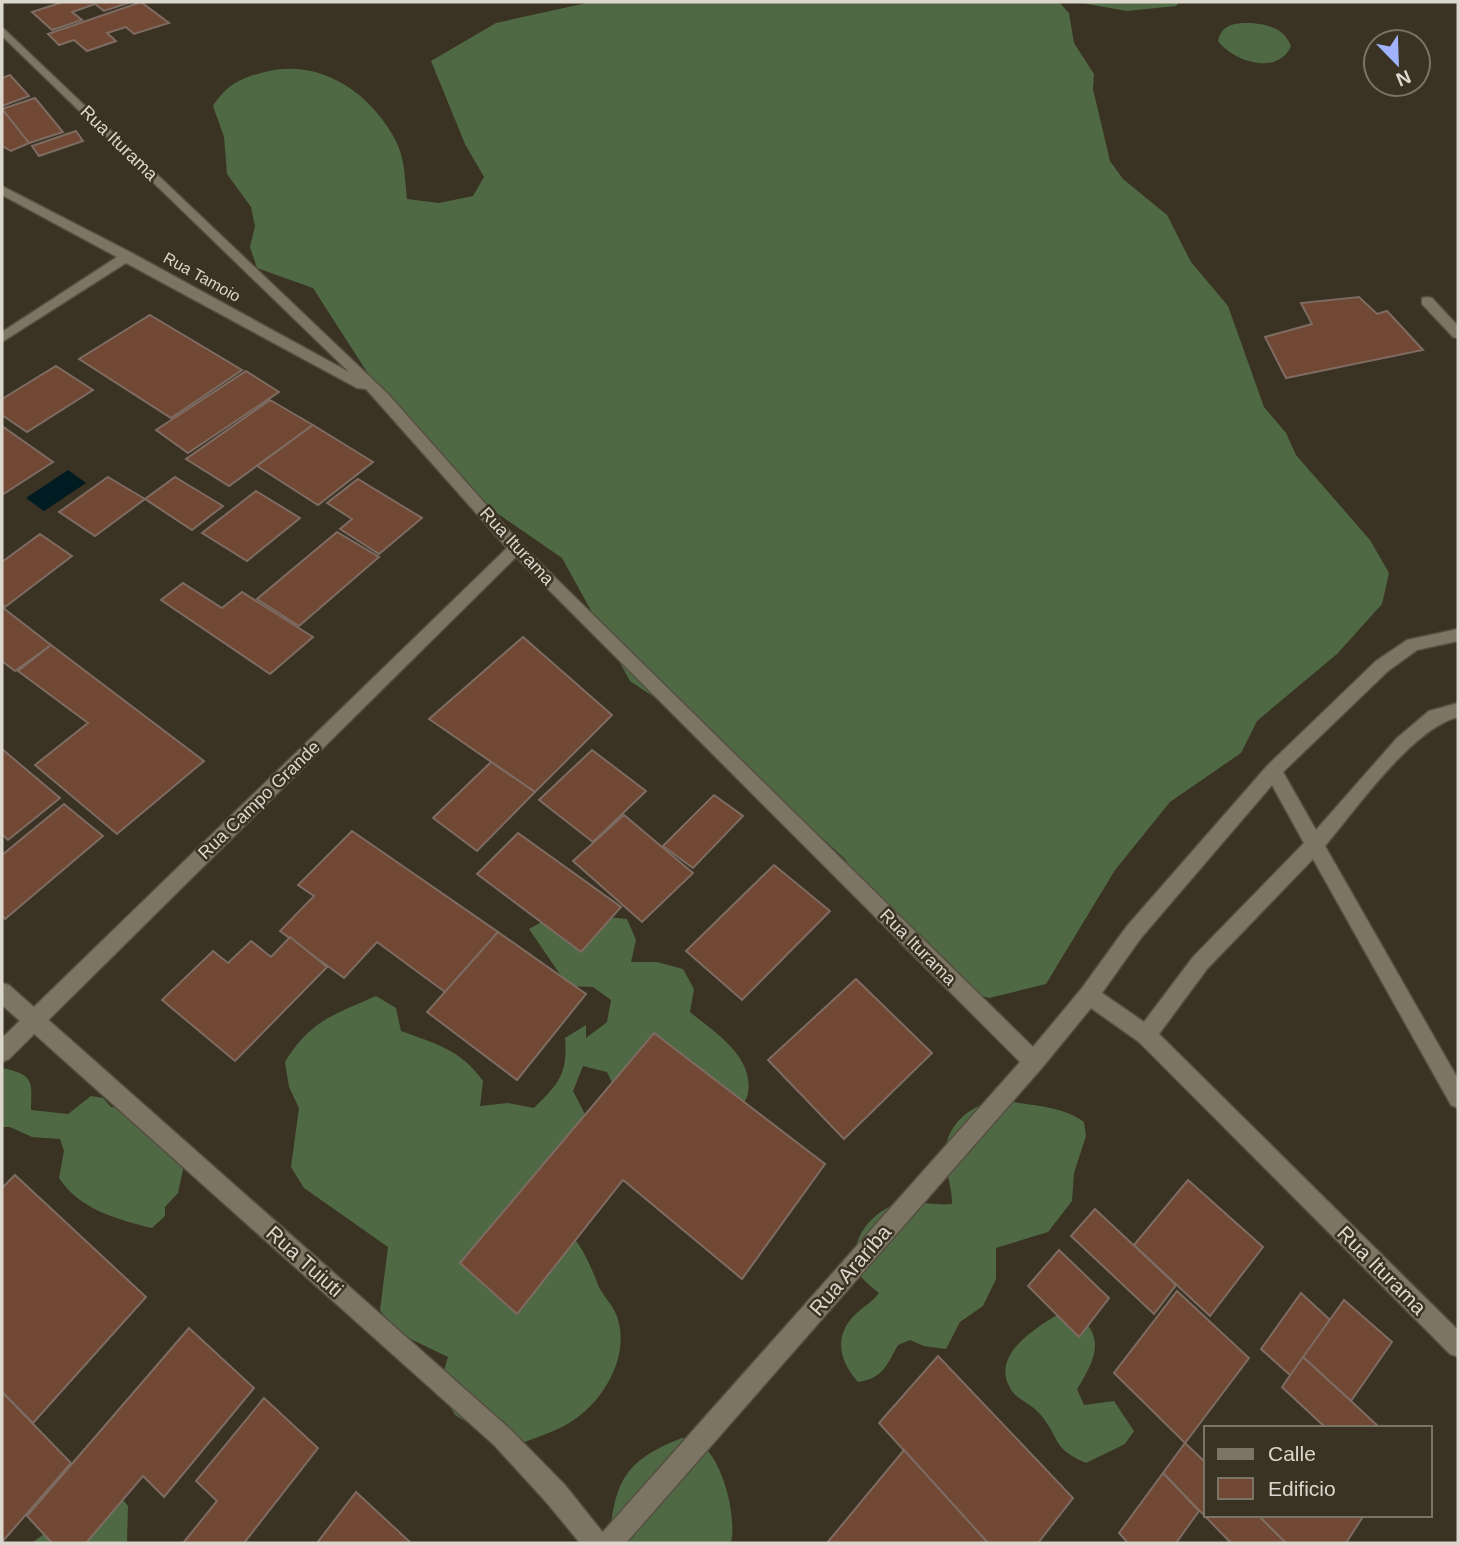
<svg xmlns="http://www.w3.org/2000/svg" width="1460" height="1545" viewBox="0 0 1460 1545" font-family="Arial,sans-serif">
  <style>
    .forest { fill: #506945 }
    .water { fill: #001b21 }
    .building { fill: #704834; stroke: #7e6b62; stroke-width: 2 }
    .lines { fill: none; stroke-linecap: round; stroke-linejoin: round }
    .street-casing { stroke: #554f41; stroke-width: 3 }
    .secondary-casing { stroke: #554f41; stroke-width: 3 }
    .street { fill: #7d7563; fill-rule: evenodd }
    .secondary { fill: #7d7563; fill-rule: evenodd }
    .labels { text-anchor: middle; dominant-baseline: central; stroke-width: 5; stroke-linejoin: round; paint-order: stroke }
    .far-street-label { font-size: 16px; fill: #dbd7cd; stroke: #3a3222 }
    .street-label { font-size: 18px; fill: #dbd7cd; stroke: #3a3222 }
    .near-street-label { font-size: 21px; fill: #dbd7cd; stroke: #3a3222 }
  </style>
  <rect width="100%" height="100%" fill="#3a3222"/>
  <g class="forest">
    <path d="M591,2H1059L1069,13L1074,43L1094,74L1093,89L1110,161L1123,179L1167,215L1191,262L1228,306L1264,407L1286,433L1296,455L1370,540L1389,573L1382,604L1337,654L1257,721L1241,753L1170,802L1115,870L1046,984L989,998L939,983L899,943L845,859L708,733L630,681L562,558L472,496L383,397L313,288L257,268L250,247L255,226L251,207L227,174L224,137L213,106C227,85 240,78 265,72C320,58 370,92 396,141C405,159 405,180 407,199L439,203L473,196L484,177L465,144L431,61L496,23Z"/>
    <polygon points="1076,2 1180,2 1176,6 1127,11"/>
    <path d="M1252,23C1269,25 1284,28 1291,46C1278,76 1234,62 1218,41C1222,23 1236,23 1252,23Z"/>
    <path d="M577,914L627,919L636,940L631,962H657L683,969L694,989L690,1012C714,1032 754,1056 748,1093C747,1101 738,1110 734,1117L618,1095L607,1072L583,1066L573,1091L585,1114V1140L531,1190L506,1207L514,1234L572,1235C585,1252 591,1267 599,1287C603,1296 612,1304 616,1314C633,1356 601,1407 564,1426C546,1435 527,1441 508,1448L455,1415L439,1388L448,1357L396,1332L380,1310L388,1247L304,1188L291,1167L299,1108L289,1087L285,1062C310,1021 333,1015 376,996L396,1008L401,1031C436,1044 460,1049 483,1081L480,1106L508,1103L534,1108C559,1084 568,1073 565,1038L586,1025V1038L607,1022L611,1000L593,987L568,986L529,929L552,916Z"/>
    <path d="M2,1068C34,1075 32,1080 31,1110L68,1114L91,1096L103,1098L111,1107L123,1108L184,1165L178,1193L165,1207V1216L152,1228C118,1220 79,1209 59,1178L64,1151L60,1139L32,1137L10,1127H2Z"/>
    <path d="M1003,1100C1030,1106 1062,1105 1084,1122L1086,1136L1074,1173L1072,1201L1048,1232L996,1248V1279L983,1306L960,1322L946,1349L924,1346L910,1340L898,1345C887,1365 882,1379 858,1382C838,1360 833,1333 858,1312C866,1305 872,1302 879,1293C872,1287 863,1281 859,1273C844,1246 871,1211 897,1204C917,1200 933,1206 952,1204C952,1189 947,1175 945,1160C943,1126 971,1102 1003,1100Z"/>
    <path d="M1068,1308C1107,1333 1098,1355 1077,1389L1084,1405L1114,1401L1134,1431L1125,1444L1086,1463C1051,1448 1061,1439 1040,1414C1031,1403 1015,1400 1009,1386C991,1350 1045,1323 1068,1308Z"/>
    <path d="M682,1438C687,1439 695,1439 698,1442C723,1457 737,1517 731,1543H609C615,1482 623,1461 682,1438Z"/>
    <polygon points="110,1484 128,1506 127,1543 32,1543"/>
  </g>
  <polygon class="water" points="68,470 86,483 44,511 26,498"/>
  <g class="building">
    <polygon points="63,2 131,2 104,11 95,4 72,12 82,20 52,30 32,12"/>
    <polygon points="141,2 169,23 134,34 126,27 107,33 116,41 87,51 74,40 59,45 48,34"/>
    <polygon points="10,75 29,96 2,106 2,78"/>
    <polygon points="35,98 63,132 29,143 2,109"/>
    <polygon points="2,109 29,143 11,151 2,146"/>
    <polygon points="76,131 83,141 39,156 32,146"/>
    <polygon points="1359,297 1377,314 1387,311 1423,350 1286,378 1265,337 1312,324 1301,303"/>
    <polygon points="150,315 242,370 171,418 79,359"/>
    <polygon points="56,366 93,390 27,432 2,415 2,399"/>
    <polygon points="246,371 279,392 188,453 156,430"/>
    <polygon points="270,400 313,425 229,486 186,459"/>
    <polygon points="313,425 373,462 318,505 257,466"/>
    <polygon points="2,426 53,462 2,495"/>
    <polygon points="108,477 145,499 95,536 59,512"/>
    <polygon points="175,477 223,506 192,530 145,499"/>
    <polygon points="358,479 422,518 379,554 340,529 352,519 327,503"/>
    <polygon points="256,491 300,518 247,561 202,533"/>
    <polygon points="337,532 379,557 299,626 257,599"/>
    <polygon points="40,534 72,556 5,607 2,604 2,562"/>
    <polygon points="183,583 222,608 242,592 313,637 270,674 161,600"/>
    <polygon points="2,607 51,645 15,671 2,661"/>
    <polygon points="523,637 612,715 535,792 429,719"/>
    <polygon points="51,645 204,761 117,834 35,765 88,723 18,671"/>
    <polygon points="2,749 60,798 8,840 2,834"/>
    <polygon points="592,750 646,791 593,842 539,800"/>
    <polygon points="491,762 535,792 477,851 433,818"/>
    <polygon points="714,795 743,816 693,868 663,846"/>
    <polygon points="64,804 103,836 5,919 2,915 2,855"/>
    <polygon points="624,815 693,873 642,922 573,861"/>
    <polygon points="352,831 498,932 445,992 377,942 344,978 280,931 314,896 298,885"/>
    <polygon points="518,833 621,907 581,952 477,874"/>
    <polygon points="774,865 830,911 742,1000 686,951"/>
    <polygon points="498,932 586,994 517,1080 427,1012"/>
    <polygon points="290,937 327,967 235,1061 162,1000 213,951 228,963 251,941 271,957"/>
    <polygon points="856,979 932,1053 844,1139 768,1060"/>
    <polygon points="654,1033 825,1164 742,1279 623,1180 517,1314 460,1263"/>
    <polygon points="15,1175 146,1297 33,1423 2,1392 2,1188"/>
    <polygon points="1188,1180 1263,1247 1210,1316 1134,1245"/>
    <polygon points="1095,1209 1176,1285 1154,1314 1071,1236"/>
    <polygon points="1059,1250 1109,1298 1079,1337 1028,1286"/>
    <polygon points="1177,1291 1249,1358 1185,1443 1114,1373"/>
    <polygon points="1301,1293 1330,1320 1291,1376 1261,1349"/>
    <polygon points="1344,1300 1392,1342 1351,1401 1303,1357"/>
    <polygon points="189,1328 254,1388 164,1497 143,1476 86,1543 52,1543 27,1516"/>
    <polygon points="938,1356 1073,1498 1038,1543 988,1543 879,1423"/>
    <polygon points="1303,1357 1351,1401 1380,1428 1326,1428 1282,1387"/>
    <polygon points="2,1392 71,1463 2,1542"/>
    <polygon points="264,1398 318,1448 244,1543 183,1543 217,1501 196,1481"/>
    <polygon points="1185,1443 1206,1463 1206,1515 1258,1515 1286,1543 1231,1543 1163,1473"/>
    <polygon points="904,1450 988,1543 827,1543"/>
    <polygon points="1163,1473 1199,1511 1176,1543 1128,1543 1119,1533"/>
    <polygon points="356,1492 411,1543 317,1543"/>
    <polygon points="1258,1515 1364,1515 1346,1543 1286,1543"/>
  </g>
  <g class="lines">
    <g class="street-casing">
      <g id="street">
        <path d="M2,27L388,394L521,544L1033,1047L1082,988L1127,926L1267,766L1376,661L1407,640L1458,629V641L1417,650L1388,671L1283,772L1316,830L1397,738L1429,711L1458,703V717C1412,729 1357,808 1325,846L1458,1079V1108L1451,1105L1313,859L1207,969L1159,1034L1458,1330V1357L1450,1354L1139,1042L1091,1008L1041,1069L626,1543H598L601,1534L1020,1062L516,557L9,1059L2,1062V1038L507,548L366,389L357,388L126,263L2,342V332L117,257L2,195V186L132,253L349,372L2,36ZM1272,785L1304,843L1193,957L1144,1022L1102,993L1141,938Z"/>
        <polygon points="1427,297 1432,298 1458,326 1458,338 1453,337 1422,304 1422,298"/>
      </g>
    </g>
    <g class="secondary-casing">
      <polygon id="secondary" points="2,983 9,985 510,1429 565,1485 604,1534 607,1543 580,1543 547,1503 494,1445 2,1005"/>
    </g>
    <use href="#street" class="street"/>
    <use href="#secondary" class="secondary"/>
  </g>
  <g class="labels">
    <g class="far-street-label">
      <text transform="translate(202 277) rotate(29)">Rua Tamoio</text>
    </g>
    <g class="street-label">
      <text transform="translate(119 143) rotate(44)">Rua Iturama</text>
      <text transform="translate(517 546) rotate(47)">Rua Iturama</text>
      <text transform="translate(259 800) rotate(-44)">Rua Campo Grande</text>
      <text transform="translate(918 947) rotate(45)">Rua Iturama</text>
    </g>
    <g class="near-street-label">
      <text transform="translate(305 1261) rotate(42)">Rua Tuiuti</text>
      <text transform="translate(850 1270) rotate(-49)">Rua Araríba</text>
      <text transform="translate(1382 1270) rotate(45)">Rua Iturama</text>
    </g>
  </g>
  <rect width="1460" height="1545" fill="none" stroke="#dbd7cd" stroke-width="7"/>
  <rect x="1204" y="1426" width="228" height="91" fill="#3a3222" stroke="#7a7466" stroke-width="2"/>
  <rect x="1218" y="1449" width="35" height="10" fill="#7d7563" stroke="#7a7466" stroke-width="2"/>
  <text x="1268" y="1461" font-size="21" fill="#dbd7cd">Calle</text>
  <rect x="1218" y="1478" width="35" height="21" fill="#704834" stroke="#7a7466" stroke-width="2"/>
  <text x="1268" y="1496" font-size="21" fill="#dbd7cd">Edificio</text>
  <g transform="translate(1397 63) rotate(157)"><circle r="33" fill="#3a3222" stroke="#7a7466" stroke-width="2"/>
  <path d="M0-5L12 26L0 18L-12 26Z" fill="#a1b2fd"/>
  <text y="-10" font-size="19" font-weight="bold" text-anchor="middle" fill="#dbd7cd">N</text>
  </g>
</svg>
